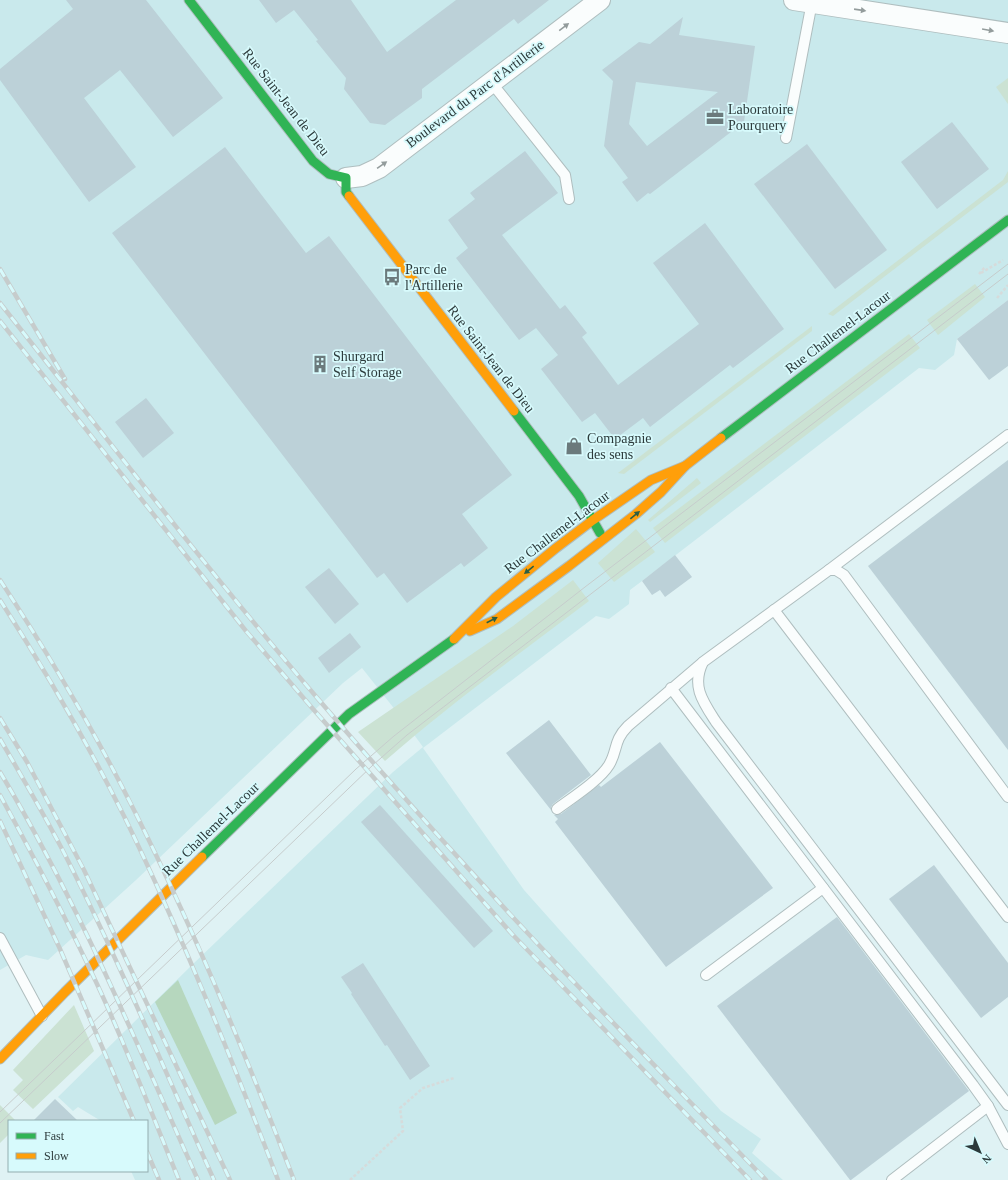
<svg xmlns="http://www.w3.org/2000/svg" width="1008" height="1180" viewBox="0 0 1008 1180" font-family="'Times New Roman',serif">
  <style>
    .built { fill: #c9e9ec }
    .green { fill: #cbe2d3 }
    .forest { fill: #b6d7be }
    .building { fill: #bcd1d8; fill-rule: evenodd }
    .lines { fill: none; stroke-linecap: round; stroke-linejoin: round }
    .lane-casing { stroke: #afbebf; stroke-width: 12 }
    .street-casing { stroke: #afbebf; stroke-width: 22 }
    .fast-casing { stroke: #afbebf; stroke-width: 11 }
    .slow-casing { stroke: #afbebf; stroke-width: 11 }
    .path { stroke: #d6dbdb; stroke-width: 2.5; stroke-dasharray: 3 2; stroke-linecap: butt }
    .lane { stroke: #fafdfd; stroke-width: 10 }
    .street { stroke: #fafdfd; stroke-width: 20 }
    .fast { stroke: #30b455; stroke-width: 9 }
    .slow { stroke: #ff9f0a; stroke-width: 9 }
    .tram { stroke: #c6cccc; stroke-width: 1 }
    .rail-casing { stroke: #c6cccc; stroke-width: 4.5 }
    .rail { stroke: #d7fafc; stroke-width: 3; stroke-dasharray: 9; stroke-linecap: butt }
    .oneway { fill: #939c9c }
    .oneway2 { fill: #2d5f43 }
    .labels { text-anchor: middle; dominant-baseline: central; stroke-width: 3.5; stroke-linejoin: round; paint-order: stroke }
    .street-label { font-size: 14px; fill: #2c3a3b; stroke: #d7fafc }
    .poi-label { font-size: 14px; fill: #2c3a3b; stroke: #d7fafc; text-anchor: start }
  </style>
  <rect width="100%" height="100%" fill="#dff2f4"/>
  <polygon class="built" points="0,0 1008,0 1008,300 957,339 954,355 935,370 919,368 642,581 630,590 629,604 609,619 596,616 423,748 524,890 721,1111 761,1139 752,1153 783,1180 135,1180 131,1171 147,1171 147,1121 101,1121 78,1107 73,1111 58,1097 192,965 393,772 423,747 404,721 362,668 343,683 136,880 48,960 26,955 0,970"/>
  <g class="green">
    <polygon points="1008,78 1008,104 996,87"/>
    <polygon points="1008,171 1008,182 833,316 828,314 1003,180"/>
    <polygon points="975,284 985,297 938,335 927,320"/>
    <polygon points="812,326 812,331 624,474 618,473"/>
    <polygon points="909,334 920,348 665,543 653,528"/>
    <polygon points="697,478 701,483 650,522 648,520"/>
    <polygon points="636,529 655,552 614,582 598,563"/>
    <path d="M573,580L589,601C520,653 450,704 385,761L358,732L513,626Z"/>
    <polygon points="74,1005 94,1051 33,1109 13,1090 23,1080 13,1070"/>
    <polygon points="0,1105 16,1121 9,1121 9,1134 0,1143"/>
  </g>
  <polygon class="forest" points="178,980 237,1113 215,1125 155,1002"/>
  <g class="building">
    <polygon points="66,0 146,0 223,98 173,137 120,70 84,98 136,167 89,202 0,80 0,69 73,9"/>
    <polygon points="259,0 351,0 387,52 456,0 549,0 518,24 514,19 422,89 422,98 385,125 370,123 344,89 346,78 316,41 318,40 294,10 276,23"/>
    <path d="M683,17L679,35L755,46L744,122L650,194L648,193L637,202L622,182L628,178L604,146L613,81L602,70L639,42L650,44ZM636,82L718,92L647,146L629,124Z"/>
    <polygon points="952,122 989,169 937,209 901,162"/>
    <polygon points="807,144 887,250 835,289 754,184"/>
    <polygon points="225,147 306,253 329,236 512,475 462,514 488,548 464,567 461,563 407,603 384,573 377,578 112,233"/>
    <polygon points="525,151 558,193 502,235 560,309 565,305 587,333 582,337 618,385 699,324 653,263 705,223 784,329 733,368 730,365 650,427 643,418 615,439 595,413 582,422 541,369 558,355 536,328 519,340 456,258 468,248 448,220 475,199 470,193"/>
    <polygon points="1008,300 1008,366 989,380 957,339"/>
    <polygon points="146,398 174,433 143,458 115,422"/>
    <polygon points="1008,460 1008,750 868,566"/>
    <polygon points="675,555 692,577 665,597 660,590 652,595 642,581"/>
    <polygon points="329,568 359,604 335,624 305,587"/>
    <polygon points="350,633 361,647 329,673 318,658"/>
    <polygon points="549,720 591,775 553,804 551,807 551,810 506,753"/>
    <polygon points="660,742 773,888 666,967 555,822 558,819 554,815 561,814 599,785 601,787"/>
    <polygon points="380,805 493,931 474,948 361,822"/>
    <polygon points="934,865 1008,963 1008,997 981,1018 889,899"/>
    <polygon points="837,917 969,1091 851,1180 850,1180 717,1006"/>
    <polygon points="363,963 430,1066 410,1080 387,1045 385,1046 351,994 352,993 341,977"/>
    <polygon points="55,1099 78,1121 33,1121"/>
  </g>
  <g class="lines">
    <g class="lane-casing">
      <g id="lane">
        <polyline points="491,82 565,175 569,199"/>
        <polyline points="786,138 812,2"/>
        <polyline points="829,570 1008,435"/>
        <polyline points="774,610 1008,917"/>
        <polyline points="671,688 973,1085 988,1106 1008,1144"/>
        <path d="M1008,797L844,575L836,570H829L703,662C691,686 703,702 716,722L1008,1105"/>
        <path d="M557,809C572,798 600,780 609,765C618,750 613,741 628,726L702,663"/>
        <polyline points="0,938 42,1016"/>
        <polyline points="706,975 823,888"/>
        <polyline points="892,1180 988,1106"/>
      </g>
    </g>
    <g class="street-casing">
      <g id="street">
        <polyline points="794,0 1008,33"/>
        <polyline points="346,178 362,176 379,168 600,0"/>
      </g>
    </g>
    <g class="fast-casing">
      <g id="fast">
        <polyline points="189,0 313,161 329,174 346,178 346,192 349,196"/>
        <polyline points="514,411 579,496 600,533"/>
        <polyline points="721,438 1008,220"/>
        <polyline points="202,857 349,714 454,639"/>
      </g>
    </g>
    <g class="slow-casing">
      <g id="slow">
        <polyline points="349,196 514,411"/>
        <polyline points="470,631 497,619 569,566 636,514 661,492 685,466 721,438"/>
        <polyline points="454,639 496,597 556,548 593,520 651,480 685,466"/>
        <polyline points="0,1059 65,992 202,857"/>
      </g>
    </g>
    <g class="path">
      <polyline points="981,273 1003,260"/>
      <polyline points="979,274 985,267"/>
      <polyline points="997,298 1008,285"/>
      <polyline points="350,1180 403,1131 400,1108 423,1088 454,1078"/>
    </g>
    <use href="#lane" class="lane"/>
    <use href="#street" class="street"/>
    <use href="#fast" class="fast"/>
    <use href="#slow" class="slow"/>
    <g class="tram">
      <polyline points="0,1112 356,769 394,736 585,587 1008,264"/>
      <polyline points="0,1123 373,765 407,735 1008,274"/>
    </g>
    <g class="rail-casing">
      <g id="rail">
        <polyline points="0,269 65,379"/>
        <path d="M0,303C105,436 208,571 319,700C385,777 453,853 522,927C602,1013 685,1096 766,1180"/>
        <polyline points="0,321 246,631 313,709 512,934 750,1180"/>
        <path d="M0,580C49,655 95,732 135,812C195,932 246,1055 294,1180"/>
        <path d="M0,600C45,670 87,742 124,816C182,935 231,1057 278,1180"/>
        <polyline points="0,718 27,762 84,870 230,1180"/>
        <path d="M0,739C21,775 42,811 61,847C117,956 164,1069 214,1180"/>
        <path d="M0,772C78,902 136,1042 198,1180"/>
        <path d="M0,795C34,857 67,920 97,984C127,1048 152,1115 179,1180"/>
        <polyline points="0,821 60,949 134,1121"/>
        <polyline points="147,1152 159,1180"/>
      </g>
    </g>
    <use href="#rail" class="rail"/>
  </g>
  <defs><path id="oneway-solid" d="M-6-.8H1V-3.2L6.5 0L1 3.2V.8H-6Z"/></defs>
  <g class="oneway">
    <use href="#oneway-solid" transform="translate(860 10) rotate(8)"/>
    <use href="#oneway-solid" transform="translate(564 27) rotate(-37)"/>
    <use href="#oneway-solid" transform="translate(988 30) rotate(10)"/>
    <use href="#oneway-solid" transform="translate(382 165) rotate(-35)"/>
  </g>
  <g class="oneway2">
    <use href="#oneway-solid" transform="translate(635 515) rotate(-39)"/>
    <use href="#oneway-solid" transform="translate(529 570) rotate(141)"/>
    <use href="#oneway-solid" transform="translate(492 620) rotate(-27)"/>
  </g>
  <defs>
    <g id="office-bare" transform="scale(1.38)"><path d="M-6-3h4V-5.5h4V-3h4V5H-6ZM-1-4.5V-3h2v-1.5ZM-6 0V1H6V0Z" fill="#6b7a7c" stroke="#d7fafc" stroke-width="2.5" paint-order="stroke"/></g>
    <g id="bus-bare" transform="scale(1.38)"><path d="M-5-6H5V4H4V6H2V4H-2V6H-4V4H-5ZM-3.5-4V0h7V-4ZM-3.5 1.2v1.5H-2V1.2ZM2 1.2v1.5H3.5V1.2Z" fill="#6b7a7c" stroke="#d7fafc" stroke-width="2.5" paint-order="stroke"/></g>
    <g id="building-bare" transform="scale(1.38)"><path d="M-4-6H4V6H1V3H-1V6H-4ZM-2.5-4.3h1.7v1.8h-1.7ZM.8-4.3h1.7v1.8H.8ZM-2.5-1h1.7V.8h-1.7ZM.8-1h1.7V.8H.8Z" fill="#6b7a7c" stroke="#d7fafc" stroke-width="2.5" paint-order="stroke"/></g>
    <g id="shop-bare" transform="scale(1.38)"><path d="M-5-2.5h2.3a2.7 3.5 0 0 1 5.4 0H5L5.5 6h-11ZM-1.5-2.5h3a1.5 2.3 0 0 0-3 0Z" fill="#6b7a7c" stroke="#d7fafc" stroke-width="2.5" paint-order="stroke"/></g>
  </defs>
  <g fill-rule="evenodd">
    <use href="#office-bare" x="715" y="117"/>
    <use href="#bus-bare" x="392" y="277"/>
    <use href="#building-bare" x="320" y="364"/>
    <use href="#shop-bare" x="574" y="446"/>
  </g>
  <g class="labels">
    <g class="street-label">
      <text transform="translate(475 94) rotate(-37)">Boulevard du Parc d'Artillerie</text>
      <text transform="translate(286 102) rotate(52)">Rue Saint-Jean de Dieu</text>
      <text transform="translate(838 332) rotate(-37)">Rue Challemel-Lacour</text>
      <text transform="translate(491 359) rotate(52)">Rue Saint-Jean de Dieu</text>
      <text transform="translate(557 532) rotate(-37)">Rue Challemel-Lacour</text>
      <text transform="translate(211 829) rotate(-44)">Rue Challemel-Lacour</text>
    </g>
    <g class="poi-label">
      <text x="728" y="109">Laboratoire<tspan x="728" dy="16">Pourquery</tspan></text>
      <text x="405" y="269">Parc de<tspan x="405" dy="16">l'Artillerie</tspan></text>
      <text x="333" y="356">Shurgard<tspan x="333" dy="16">Self Storage</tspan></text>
      <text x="587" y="438">Compagnie<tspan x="587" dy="16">des sens</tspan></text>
    </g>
  </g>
  <rect x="8" y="1120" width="140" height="52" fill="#d7fafc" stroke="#93adaf"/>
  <rect x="16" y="1133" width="20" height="6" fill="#30b455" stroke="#93adaf"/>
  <text x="44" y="1140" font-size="12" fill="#2c3a3b">Fast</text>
  <rect x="16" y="1153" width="20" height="6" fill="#ff9f0a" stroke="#93adaf"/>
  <text x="44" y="1160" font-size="12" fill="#2c3a3b">Slow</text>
  <g transform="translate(980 1152) rotate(136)" stroke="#d7fafc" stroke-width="3" paint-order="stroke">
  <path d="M0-3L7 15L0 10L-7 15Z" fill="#2c3a3b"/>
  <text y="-6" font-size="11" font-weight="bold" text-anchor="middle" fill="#2c3a3b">N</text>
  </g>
</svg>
